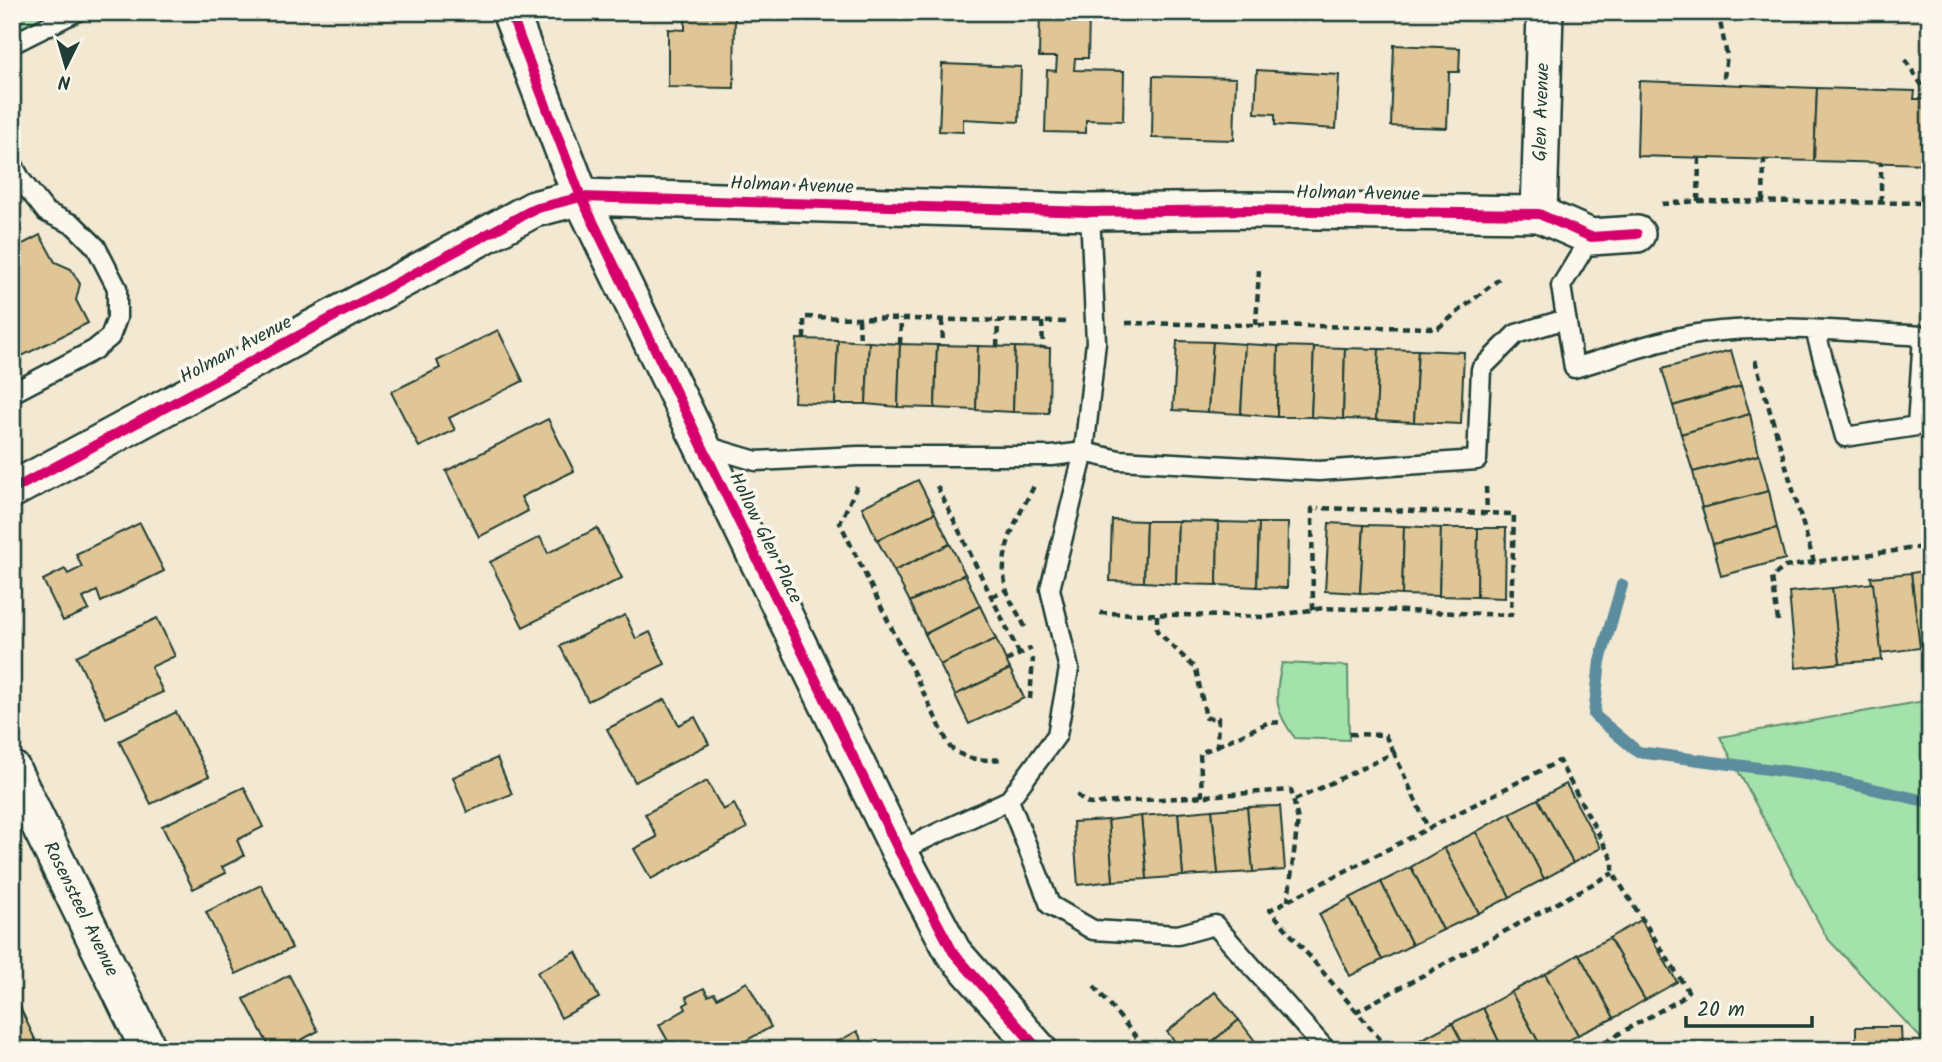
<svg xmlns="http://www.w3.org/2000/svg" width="1942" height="1062" viewBox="0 0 1942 1062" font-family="Kalam,sans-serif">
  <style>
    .green { fill: #a3e2aa; stroke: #61906f; stroke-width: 2 }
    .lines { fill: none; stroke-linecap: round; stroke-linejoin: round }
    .stream { stroke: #5c8d9e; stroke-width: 12 }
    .building { fill: #e0c696; stroke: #1f3d34; stroke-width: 2 }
    .lane-casing { stroke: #1f3d34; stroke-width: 23 }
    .street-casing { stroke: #1f3d34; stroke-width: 40 }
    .path { stroke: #1f3d34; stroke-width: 4.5; stroke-dasharray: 7 5; stroke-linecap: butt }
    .lane { stroke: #fbf7ec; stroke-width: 18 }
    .street { stroke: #fbf7ec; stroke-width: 35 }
    .cycleway-casing { stroke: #fbf7ec; stroke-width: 15 }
    .cycleway { stroke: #d6006c; stroke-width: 10 }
    .labels { text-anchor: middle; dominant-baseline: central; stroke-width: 7; stroke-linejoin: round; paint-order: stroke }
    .street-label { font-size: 19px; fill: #1f3d34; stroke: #fbf7ec }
  </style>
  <rect width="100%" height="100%" fill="#f3e8d2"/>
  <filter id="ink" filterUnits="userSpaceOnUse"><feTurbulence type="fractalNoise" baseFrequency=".0143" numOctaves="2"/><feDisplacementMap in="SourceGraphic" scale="14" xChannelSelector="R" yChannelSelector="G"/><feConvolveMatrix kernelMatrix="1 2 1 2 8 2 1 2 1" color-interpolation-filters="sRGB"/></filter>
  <g filter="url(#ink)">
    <g class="green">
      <polygon points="12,12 57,12 12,35"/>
      <path d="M1282,663L1348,666L1349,740L1295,738C1273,709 1275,697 1282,663Z"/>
      <polygon points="1930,700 1930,1048 1827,938 1720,737"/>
    </g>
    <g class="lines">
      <polyline class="stream" points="1622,585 1600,661 1594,715 1638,752 1813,775 1925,801 1930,798"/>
    </g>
    <g class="building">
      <polygon points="685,12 735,12 734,88 668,87 668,29 685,30"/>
      <polygon points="1040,13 1089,15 1088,58 1075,58 1074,70 1124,71 1123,121 1086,120 1086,133 1045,132 1047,70 1056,71 1057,57 1039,57"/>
      <polygon points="1394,45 1460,48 1459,72 1449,72 1447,128 1391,126"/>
      <polygon points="942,64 1021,67 1019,122 963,119 963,132 939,131"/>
      <polygon points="1257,70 1339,75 1336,129 1275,125 1275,114 1255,113"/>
      <polygon points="1153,76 1236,78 1234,140 1152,138"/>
      <polygon points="1639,81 1817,88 1814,161 1637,156"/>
      <polygon points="1817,88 1915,91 1914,99 1930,99 1930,164 1814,161"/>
      <polygon points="40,235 55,262 71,269 80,284 76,300 88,323 12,361 12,267 22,262 15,248"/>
      <polygon points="498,330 523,381 449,418 455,430 419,447 391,392 440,368 437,361"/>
      <polygon points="797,339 838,340 835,404 794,402"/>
      <polygon points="838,340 869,342 866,404 835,404"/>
      <polygon points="1177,341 1213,342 1208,412 1173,410"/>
      <polygon points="869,342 900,344 898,407 866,404"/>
      <polygon points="1213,342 1245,344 1241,414 1208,412"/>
      <polygon points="900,344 937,345 935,408 898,407"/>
      <polygon points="1245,344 1278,346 1277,417 1241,414"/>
      <polygon points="937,345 978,346 976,410 935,408"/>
      <polygon points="978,346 1015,347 1013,412 976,410"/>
      <polygon points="1278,346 1314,347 1311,417 1277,417"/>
      <polygon points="1015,347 1050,348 1049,413 1013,412"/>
      <polygon points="1314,347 1345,348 1343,419 1311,417"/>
      <polygon points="1345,348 1379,349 1376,420 1343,419"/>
      <polygon points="1379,349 1418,350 1414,422 1376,420"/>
      <polygon points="1418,350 1464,352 1461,424 1414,422"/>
      <polygon points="1731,350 1741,386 1673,406 1662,369"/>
      <polygon points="1741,386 1750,414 1681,434 1673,406"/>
      <polygon points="1750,414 1759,455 1693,472 1681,434"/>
      <polygon points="548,419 574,471 521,497 528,511 479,537 446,471"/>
      <polygon points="1759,455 1769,491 1702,508 1693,472"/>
      <polygon points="918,480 935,513 877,540 862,507"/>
      <polygon points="1769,491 1777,528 1713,544 1702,508"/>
      <polygon points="935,513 950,544 894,571 877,540"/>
      <polygon points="1112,520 1146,521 1144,582 1110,581"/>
      <polygon points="1146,521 1178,521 1176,584 1144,582"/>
      <polygon points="1178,521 1218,522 1217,585 1176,584"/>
      <polygon points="1218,522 1259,523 1257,587 1217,585"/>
      <polygon points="140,523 164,571 101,602 97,591 83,598 89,610 63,621 43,580 65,569 68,574 82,567 76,554"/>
      <polygon points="1259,523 1288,523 1287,588 1257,587"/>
      <polygon points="1329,523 1364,525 1360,593 1325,591"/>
      <polygon points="1364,525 1404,526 1402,595 1360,593"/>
      <polygon points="1404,526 1441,528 1439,596 1402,595"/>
      <polygon points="597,528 622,578 523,627 490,562 540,537 548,553"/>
      <polygon points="1441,528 1478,528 1477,597 1439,596"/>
      <polygon points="1478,528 1506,528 1505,598 1477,597"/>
      <polygon points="1777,528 1785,559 1721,576 1713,544"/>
      <polygon points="950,544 965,574 910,602 894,571"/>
      <polygon points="1930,570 1930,647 1920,648 1911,573"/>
      <polygon points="1911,573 1920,648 1881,653 1871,577"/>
      <polygon points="965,574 980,606 925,634 910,602"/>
      <polygon points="1873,583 1882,660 1840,663 1832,588"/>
      <polygon points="1832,588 1840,663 1796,668 1789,592"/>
      <polygon points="980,606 996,639 940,665 925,634"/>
      <polygon points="625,615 636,639 650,632 665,664 588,701 560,646"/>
      <polygon points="157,618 175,656 151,667 163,692 106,718 76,656"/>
      <polygon points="996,639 1010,669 955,695 940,665"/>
      <polygon points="1010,669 1024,698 969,724 955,695"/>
      <polygon points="665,699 679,725 695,717 709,744 635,782 607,729"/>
      <polygon points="176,712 209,776 151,804 119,741"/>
      <polygon points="497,758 512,794 467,812 453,777"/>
      <polygon points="707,781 723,810 734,804 747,828 651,879 634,849 657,837 645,814"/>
      <polygon points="1566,784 1601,848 1573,863 1538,799"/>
      <polygon points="244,787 263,827 237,840 244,856 222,867 226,873 193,889 162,826"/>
      <polygon points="1538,799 1573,863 1544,879 1510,813"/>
      <polygon points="1280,806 1285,870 1253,872 1247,807"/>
      <polygon points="1247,807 1253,872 1218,874 1212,810"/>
      <polygon points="1212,810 1218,874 1183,876 1178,813"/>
      <polygon points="1178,813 1183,876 1147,879 1141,816"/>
      <polygon points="1510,813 1544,879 1510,897 1476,832"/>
      <polygon points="1141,816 1147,879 1113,881 1108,820"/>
      <polygon points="1108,820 1113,881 1078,885 1073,822"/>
      <polygon points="1476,832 1510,897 1479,913 1444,848"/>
      <polygon points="1444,848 1479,913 1443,930 1411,867"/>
      <polygon points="1411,867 1443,930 1412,945 1381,882"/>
      <polygon points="1381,882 1412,945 1382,960 1350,898"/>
      <polygon points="261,885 292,948 236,974 206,912"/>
      <polygon points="1350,898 1382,960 1350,976 1319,914"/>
      <polygon points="1641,920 1677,982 1645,1000 1609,938"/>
      <polygon points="1609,938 1645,1000 1614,1018 1579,954"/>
      <polygon points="576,952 599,998 561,1018 537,972"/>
      <polygon points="1579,954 1614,1018 1578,1035 1545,974"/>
      <polygon points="1545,974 1578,1035 1551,1050 1543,1050 1511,992"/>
      <polygon points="289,975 318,1031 283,1050 271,1050 244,999"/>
      <polygon points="747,982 771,1027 729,1050 673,1050 659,1025 686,1009 684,1005 689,1002 686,997 704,988 708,996 714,993 717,998"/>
      <polygon points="1215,992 1239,1020 1202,1050 1182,1050 1167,1032"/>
      <polygon points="1511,992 1543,1050 1503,1050 1483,1008"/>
      <polygon points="17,1001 40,1050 12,1050 12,1004"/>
      <polygon points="1483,1008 1503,1050 1466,1050 1452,1023"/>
      <polygon points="1239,1020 1258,1045 1253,1050 1202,1050"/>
      <polygon points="1452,1023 1466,1050 1428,1050 1422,1039"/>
      <polygon points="1856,1027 1901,1027 1902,1050 1856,1050"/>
      <polygon points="857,1031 867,1050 823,1050"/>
      <polygon points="1422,1039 1428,1050 1400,1050"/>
    </g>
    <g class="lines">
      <g class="lane-casing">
        <g id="lane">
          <polyline points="12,44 76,12"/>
          <polyline points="12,163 21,180 46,212 74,225 96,247 117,288 117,318 110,337 94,350 12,393"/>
          <path d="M1591,237L1561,286L1574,368C1616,356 1660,339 1704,333C1776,323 1850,332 1923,336L1917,426L1845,437L1815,330"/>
          <polyline points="702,445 756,461 858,456 1052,456 1084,452 1119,460 1319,471 1477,460 1481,369 1516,334 1566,319"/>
          <polyline points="1009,800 1050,905 1093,930 1178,935 1215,925 1326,1050"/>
          <polyline points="899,851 1009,800 1057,735 1069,669 1050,589 1084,452 1096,342 1090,212"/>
        </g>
      </g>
      <g class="street-casing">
        <g id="street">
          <polyline points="510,12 581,197 899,851 953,952 1039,1050"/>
          <path id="s1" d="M1539,214L1545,12"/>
          <polyline points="12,490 534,209 581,197 1090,212 1247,210 1539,214 1591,237 1637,234"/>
          <path id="s2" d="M12,769L149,1050"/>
        </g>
      </g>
      <g class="path">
        <polyline points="1718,12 1727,56 1723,84"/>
        <polyline points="1905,60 1930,97"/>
        <polyline points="1698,201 1699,158"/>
        <polyline points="1763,201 1764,159"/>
        <polyline points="1881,202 1881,163"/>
        <polyline points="1662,204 1698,201 1930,203"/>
        <polyline points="859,318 860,342"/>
        <polyline points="942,320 943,345"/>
        <polyline points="1042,322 1043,348"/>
        <polyline points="1126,323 1438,328 1499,279"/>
        <polyline points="1256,325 1259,269"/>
        <polyline points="804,339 804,317 1065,322"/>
        <polyline points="900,344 901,319"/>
        <polyline points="997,347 998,321"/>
        <polyline points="1755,360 1814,562 1930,546"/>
        <path d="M857,486L840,523L950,747C965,760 981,761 1001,759"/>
        <polyline points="937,486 1020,655"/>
        <polyline points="1486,487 1487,513"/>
        <polyline points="992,596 1006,590"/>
        <polyline points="1313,610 1312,509 1318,507"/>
        <polyline points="1100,613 1267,617 1323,608 1511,615 1514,514 1318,508"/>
        <polyline points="1157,615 1157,631 1196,669 1206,718 1218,718 1217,746 1200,753 1202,796"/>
        <polyline points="1778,621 1772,577 1785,567 1814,562"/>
        <path d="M1025,627C1019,614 1009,601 1006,588C997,550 1018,518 1034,486"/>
        <polyline points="1006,661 1032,648"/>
        <polyline points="1030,699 1033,658"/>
        <polyline points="1349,734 1385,735 1394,753"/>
        <polyline points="1217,746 1267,723 1283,722"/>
        <polyline points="1077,795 1089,804 1291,790 1298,820 1288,901"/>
        <polyline points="1295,800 1394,753 1428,828"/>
        <polyline points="1094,986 1147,1050"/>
        <polyline points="1355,1012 1613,873"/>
        <polyline points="1385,1050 1385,1045 1270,910 1559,761 1613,861 1613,873 1688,991 1681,999 1590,1050"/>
      </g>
      <use href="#lane" class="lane"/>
      <use href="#street" class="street"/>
      <g class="cycleway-casing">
        <g id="cycleway">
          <polyline points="510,12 581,197 899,851 953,952 1039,1050"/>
          <polyline points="12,490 534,209 581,197 1090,212 1247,210 1539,214 1591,237 1637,234"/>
        </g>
      </g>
      <use href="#cycleway" class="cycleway"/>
    </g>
  </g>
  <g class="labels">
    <g class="street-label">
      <text stroke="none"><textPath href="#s1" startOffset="102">Glen Avenue</textPath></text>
      <text transform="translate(792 186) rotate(2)">Holman Avenue</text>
      <text transform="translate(1358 194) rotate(1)">Holman Avenue</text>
      <text transform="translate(236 350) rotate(-28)">Holman Avenue</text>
      <text transform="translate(765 538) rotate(64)">Hollow Glen Place</text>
      <text stroke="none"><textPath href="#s2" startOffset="156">Rosensteel Avenue</textPath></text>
    </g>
  </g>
  <rect width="1942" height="1062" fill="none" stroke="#fbf7ec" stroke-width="42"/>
  <rect x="21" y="21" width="1900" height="1020" fill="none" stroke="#1f3d34" stroke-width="2.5" filter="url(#ink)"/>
  <g transform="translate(66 66) rotate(185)" stroke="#fbf7ec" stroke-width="5" paint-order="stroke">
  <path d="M0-5L12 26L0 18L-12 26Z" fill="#1f3d34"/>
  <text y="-10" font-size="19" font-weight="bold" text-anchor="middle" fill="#1f3d34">N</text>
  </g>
  <path d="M1686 1016v10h126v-10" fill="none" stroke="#1f3d34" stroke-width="3.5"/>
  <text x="1697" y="1016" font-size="21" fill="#1f3d34" stroke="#fbf7ec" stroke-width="5" paint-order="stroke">20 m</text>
</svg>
